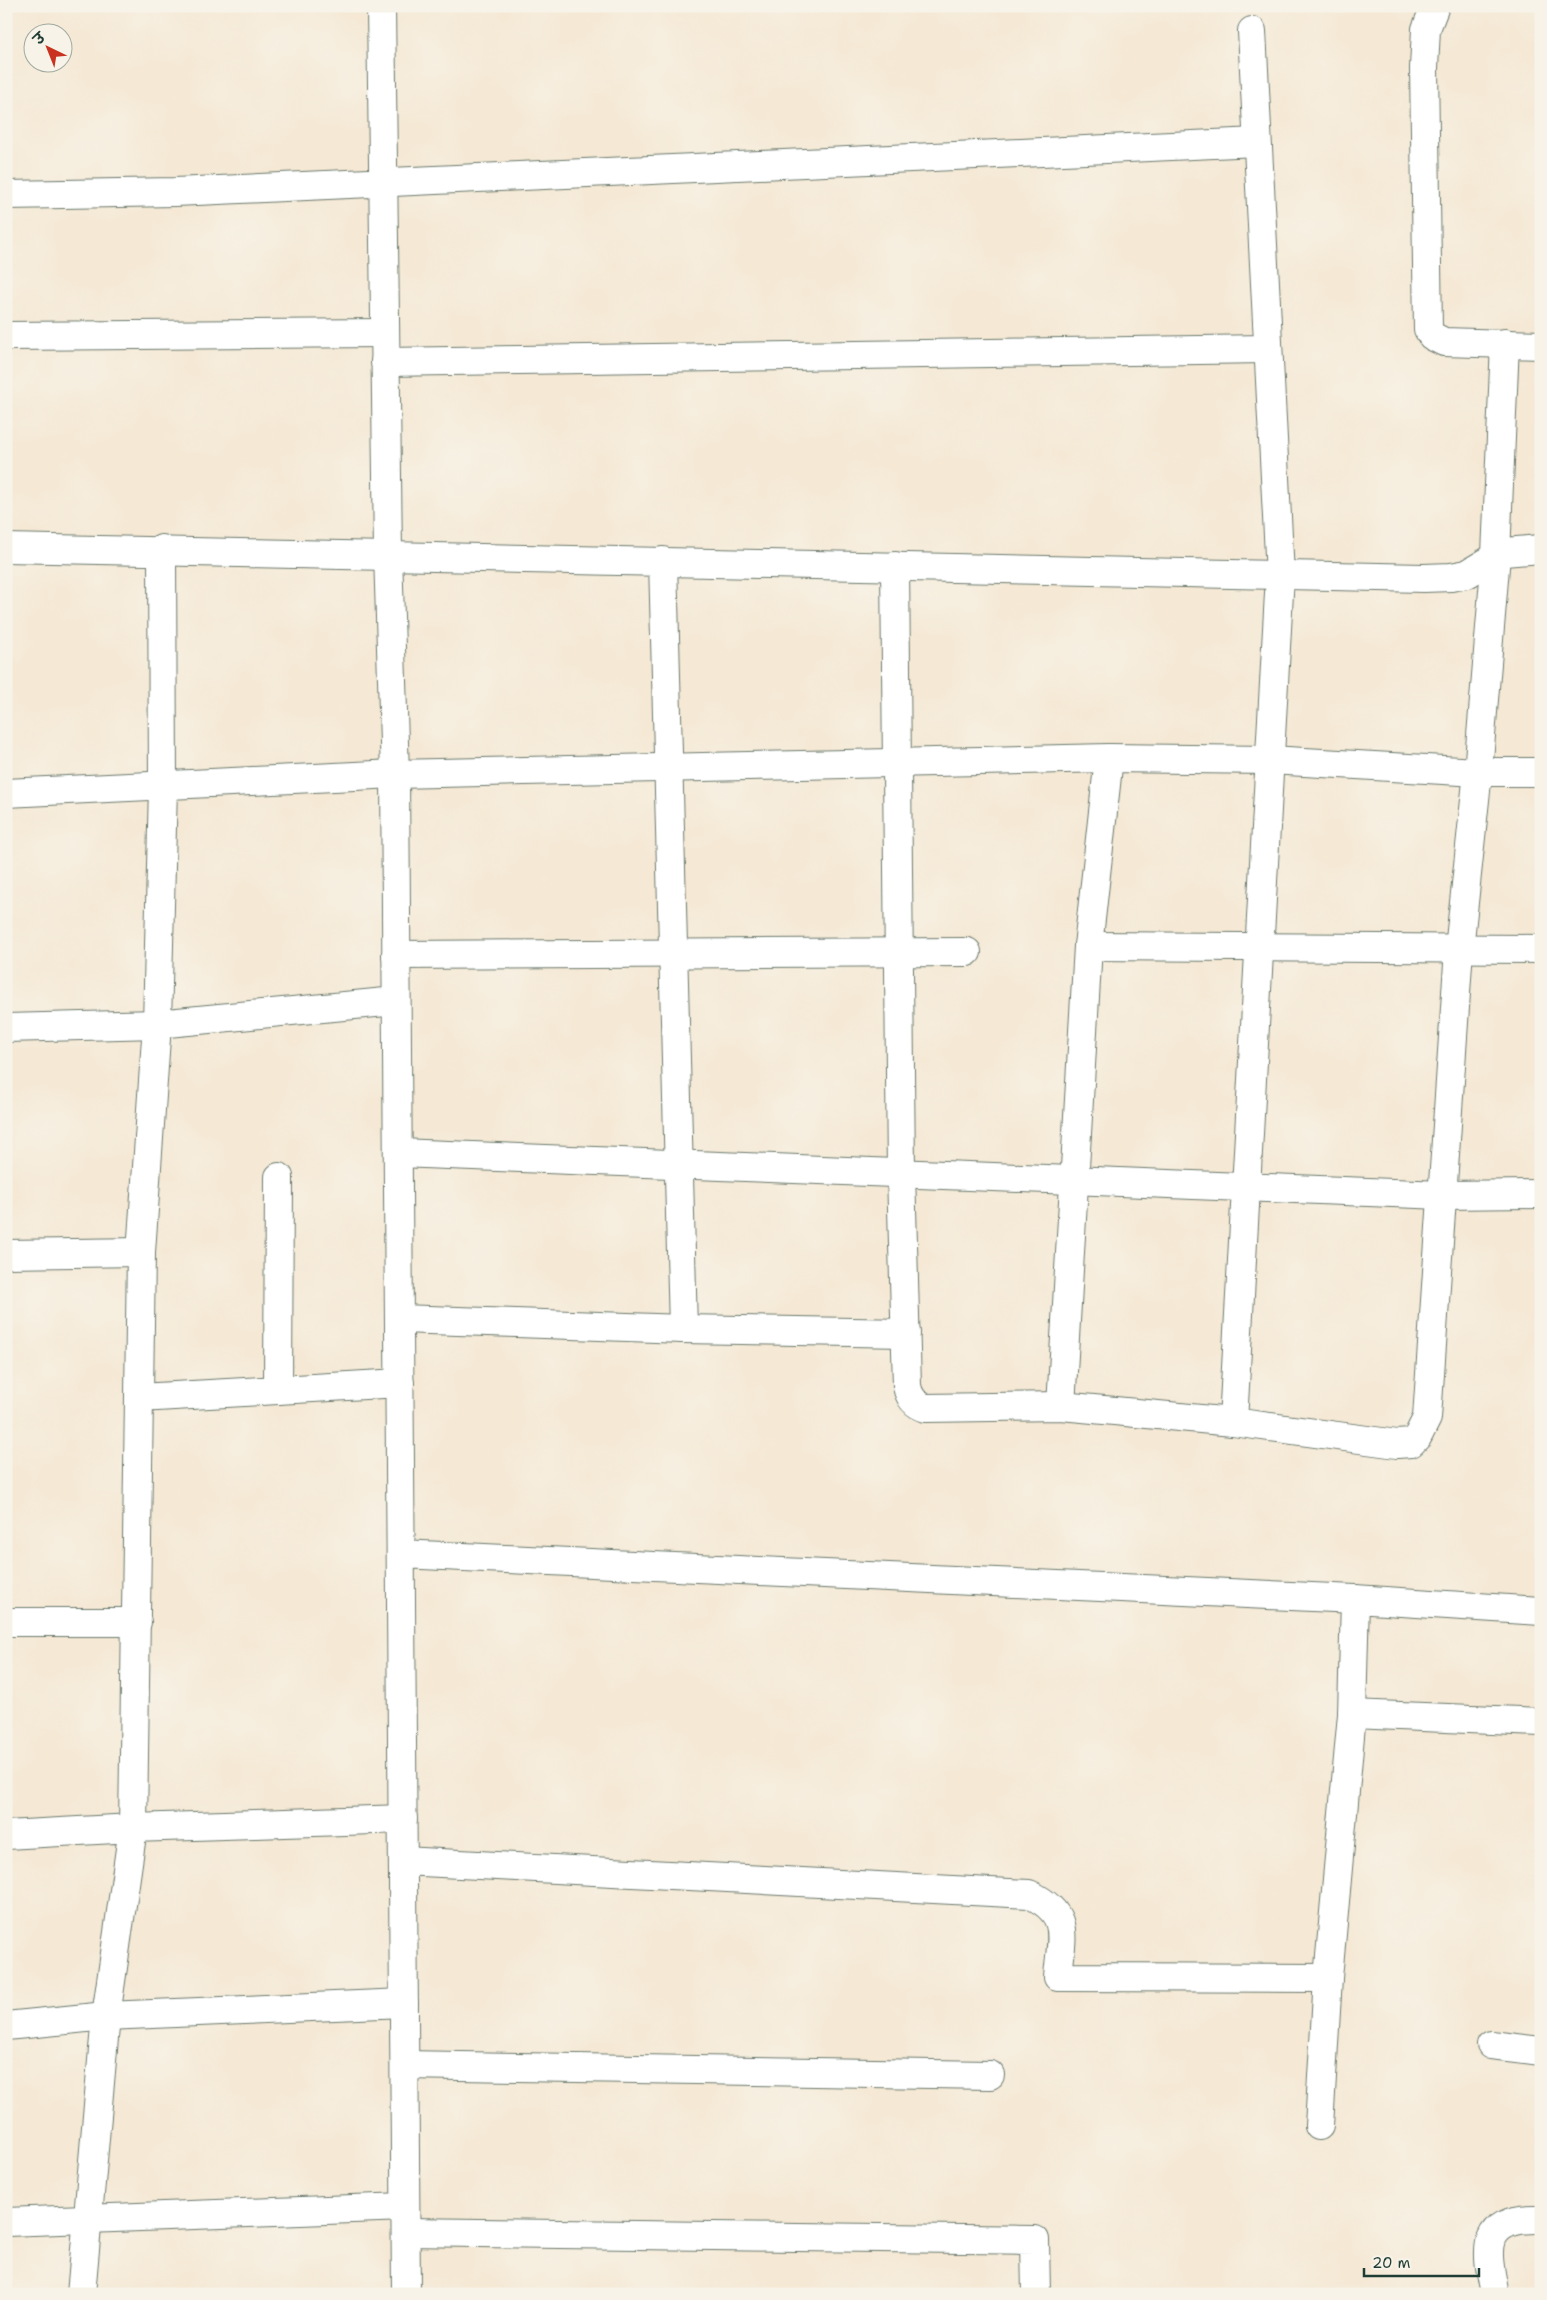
<svg xmlns="http://www.w3.org/2000/svg" width="1547" height="2300" viewBox="0 0 1547 2300" font-family="'Shantell Sans','Playpen Sans Deva',sans-serif">
  <style>
    .lines { fill: none; stroke-linecap: round; stroke-linejoin: round }
    .street-casing { stroke: #6a796c; stroke-width: 30 }
    .street { stroke: #fff; stroke-width: 28 }
  </style>
  <rect width="100%" height="100%" fill="#f7f3e8"/>
  <filter id="ink" filterUnits="userSpaceOnUse"><feTurbulence type="fractalNoise" baseFrequency=".02" numOctaves="2"/><feDisplacementMap in="SourceGraphic" scale="10" xChannelSelector="R" yChannelSelector="G"/><feConvolveMatrix kernelMatrix="1 2 1 2 8 2 1 2 1" color-interpolation-filters="sRGB"/></filter>
  <filter id="wash" filterUnits="userSpaceOnUse"><feTurbulence type="fractalNoise" baseFrequency=".0096" numOctaves="4" result="noise"/><feDisplacementMap in="SourceGraphic" scale="20" xChannelSelector="R" yChannelSelector="G"/><feGaussianBlur stdDeviation="1.12" result="paint"/><feColorMatrix in="noise" values="0 0 0 0 0 0 0 0 0 0 0 0 0 0 0 0 0 1.4 0 .05"/><feComposite in="paint" operator="in"/></filter>
  <g filter="url(#wash)">
    <rect width="100%" height="100%" fill="#f5e8d4"/>
  </g>
  <g filter="url(#ink)">
    <g class="lines">
      <g class="street-casing">
        <g id="street">
          <polyline points="381,6 388,554 395,774 406,2294"/>
          <polyline points="1435,6 1426,29 1424,68 1428,329 1432,336 1444,342 1541,345"/>
          <polyline points="6,195 175,192 1257,142"/>
          <polyline points="6,336 385,333"/>
          <polyline points="385,362 1268,349"/>
          <polyline points="6,548 1424,578 1451,577 1467,574 1504,552 1541,549"/>
          <polyline points="162,549 163,787 157,1024 141,1252 133,1828 403,1819"/>
          <polyline points="663,561 683,1329"/>
          <path d="M895,566L901,1173L907,1386C909,1397 915,1405 926,1408L1061,1406L1233,1422L1397,1444L1411,1443L1418,1436L1427,1418L1459,949L1478,772L1496,555L1505,343"/>
          <polyline points="6,793 395,774 1109,758 1270,760 1478,772 1541,772"/>
          <polyline points="1088,946 1541,949"/>
          <polyline points="396,955 967,952"/>
          <polyline points="6,1028 157,1024 396,1001"/>
          <polyline points="399,1153 1442,1195 1541,1194"/>
          <polyline points="6,1254 141,1252"/>
          <polyline points="400,1319 683,1329 906,1333"/>
          <polyline points="278,1390 279,1177"/>
          <polyline points="139,1398 400,1383"/>
          <polyline points="1061,1406 1088,946 1109,758"/>
          <polyline points="1233,1422 1280,575 1252,31"/>
          <polyline points="401,1554 1355,1599 1541,1611"/>
          <polyline points="6,1622 137,1622"/>
          <polyline points="1352,1714 1541,1722"/>
          <polyline points="6,1835 133,1828 106,2016 81,2294"/>
          <path d="M403,1861L1029,1894C1072,1914 1061,1937 1058,1977L1328,1978"/>
          <polyline points="6,2026 106,2016 404,2003"/>
          <polyline points="1491,2045 1541,2051"/>
          <polyline points="405,2065 990,2075"/>
          <polyline points="1319,2126 1328,1978 1352,1714 1355,1599"/>
          <polyline points="6,2222 405,2207"/>
          <polyline points="406,2232 1035,2240 1036,2294"/>
          <path d="M1495,2294C1485,2247 1480,2217 1541,2219"/>
        </g>
      </g>
      <use href="#street" class="street"/>
    </g>
  </g>
  <rect width="1547" height="2300" fill="none" stroke="#f7f3e8" stroke-width="25"/>
  <g transform="translate(48 48) rotate(317)"><circle r="24" fill="#f7f3e8" stroke="#a1aaa0"/>
  <path d="M0-4L9 19L0 12L-9 19Z" fill="#c8321e"/>
  <text y="-8" font-size="14" font-weight="bold" text-anchor="middle" fill="#1f3d34">उ</text>
  </g>
  <path d="M1364 2268v8h115v-8" fill="none" stroke="#1f3d34" stroke-width="2.5"/>
  <text x="1372" y="2268" font-size="15" fill="#1f3d34" stroke="#f7f3e8" stroke-width="4" paint-order="stroke">20 m</text>
</svg>
